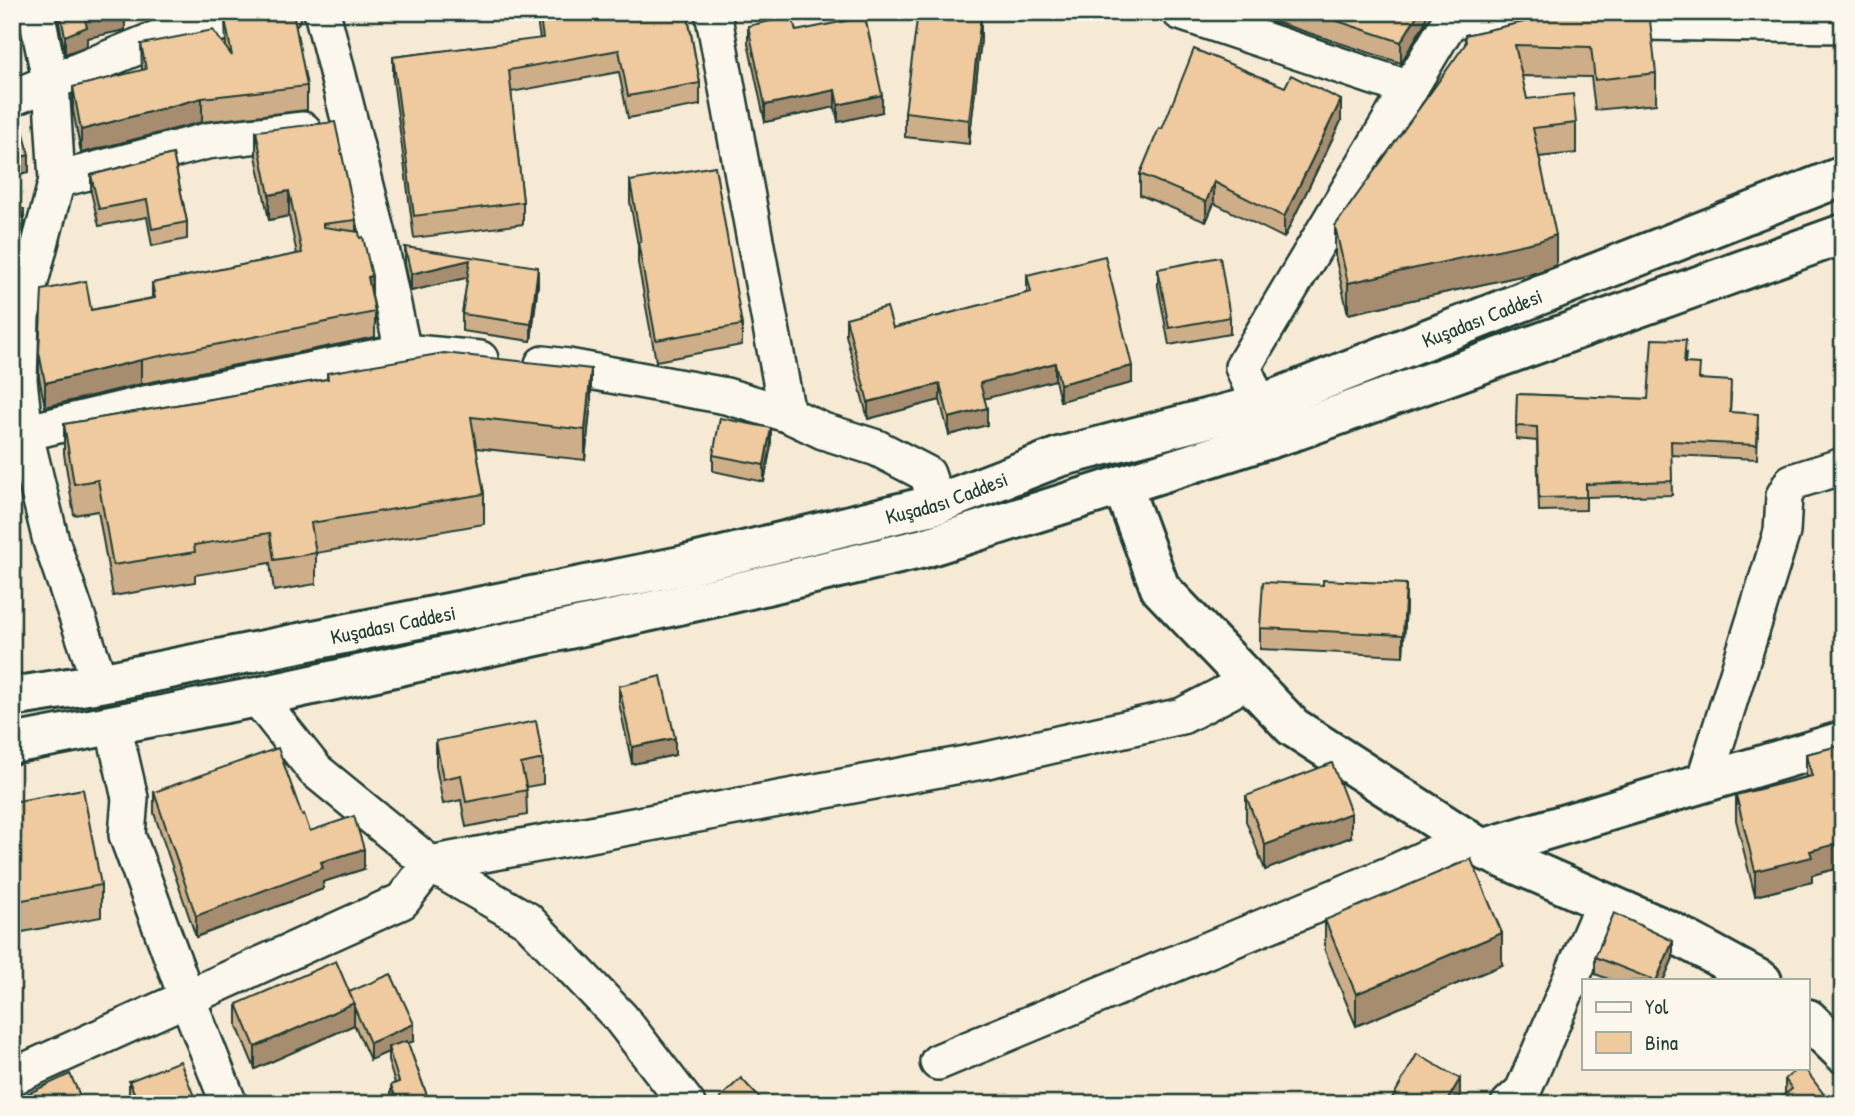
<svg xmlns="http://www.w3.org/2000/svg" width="1855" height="1116" viewBox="0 0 1855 1116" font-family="'Patrick Hand',sans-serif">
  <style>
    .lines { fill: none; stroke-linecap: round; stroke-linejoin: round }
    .minor-casing { stroke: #1f3d34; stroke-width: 40 }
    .tertiary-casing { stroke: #1f3d34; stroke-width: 44 }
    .primary-casing { stroke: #1f3d34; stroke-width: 44 }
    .minor { stroke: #fbf7ec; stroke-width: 35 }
    .tertiary { stroke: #fbf7ec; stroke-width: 38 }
    .primary { stroke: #fbf7ec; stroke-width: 38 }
    .wall { fill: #cdae88; stroke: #1f3d34; stroke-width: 2 }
    .shaded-wall { fill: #a78d6f; stroke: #1f3d34; stroke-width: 2 }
    .building { fill: #eeca9e; stroke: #1f3d34; stroke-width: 2 }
    .labels { text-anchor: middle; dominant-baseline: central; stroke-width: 5; stroke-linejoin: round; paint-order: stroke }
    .street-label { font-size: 21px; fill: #1f3d34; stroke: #fbf7ec }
  </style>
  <rect width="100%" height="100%" fill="#f7ead5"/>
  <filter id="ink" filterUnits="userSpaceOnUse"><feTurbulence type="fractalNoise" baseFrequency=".0143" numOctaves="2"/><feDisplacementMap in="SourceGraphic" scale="14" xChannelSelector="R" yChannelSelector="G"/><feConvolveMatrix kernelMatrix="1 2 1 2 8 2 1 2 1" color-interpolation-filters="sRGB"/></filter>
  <g filter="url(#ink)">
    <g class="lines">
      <g class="minor-casing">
        <g id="minor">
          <polyline points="36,12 51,84 57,180 21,316 19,380 25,435 51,541 100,683"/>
          <polyline points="322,12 377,230 403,352"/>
          <polyline points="713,12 787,414"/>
          <polyline points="1180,12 1410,89"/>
          <polyline points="1451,12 1451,19 1843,25"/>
          <polyline points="12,98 176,31 283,12"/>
          <polyline points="57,180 207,141 303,130"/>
          <polyline points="543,364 568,367 726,396 787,414 823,431 877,448 927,474 937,504"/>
          <polyline points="1259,405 1243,367 1451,19"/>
          <polyline points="12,436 145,404 403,352 480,359"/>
          <polyline points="257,697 315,770 430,864 527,920 620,1017 687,1104"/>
          <polyline points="113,725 130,798 127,835 187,998 229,1104"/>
          <polyline points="1704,782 1782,532 1784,496 1792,482 1843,466"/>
          <polyline points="938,1062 1391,874 1468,839"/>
          <polyline points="12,1077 402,901 430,864 987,760 1182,716 1230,691 1244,675"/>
          <polyline points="1509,1104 1523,1091 1604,902"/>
        </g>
      </g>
      <g class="tertiary-casing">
        <g id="tertiary">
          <polyline points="1122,485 1160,588 1293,727 1482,849 1672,932 1762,981"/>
          <polyline points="1482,849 1843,741"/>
          <polyline points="1808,1019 1843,1053"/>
        </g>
      </g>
      <g class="primary-casing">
        <g id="primary">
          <path id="s1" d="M12,697L100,683L686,565L937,504L1059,457L1259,405L1843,176"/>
          <polyline points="12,744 257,697 720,596 924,548 1297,430 1843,234"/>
        </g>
      </g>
      <use href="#minor" class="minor"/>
      <use href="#tertiary" class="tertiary"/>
      <use href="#primary" class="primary"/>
    </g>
    <g class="wall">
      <polygon points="57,12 125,12 125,30 87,38 87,46 65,54"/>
      <polygon points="538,12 687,12 700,83 700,105 628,118 619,72 511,92 523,202 523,224 414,238 393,79 393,57 540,39 538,27"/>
      <polygon points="1245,12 1428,12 1424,24 1401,63"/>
      <polygon points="1524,12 1656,73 1656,104 1595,110 1591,77 1521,76 1527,99 1576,123 1576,153 1539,157 1556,265 1539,272 1348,314 1335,256 1335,226 1465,45 1465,35 1524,22"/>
      <polygon points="225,19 307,86 307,110 202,122 81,153 73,110 73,87 142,71 141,44 226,47"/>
      <polygon points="748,26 796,31 882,112 838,122 835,107 765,122 748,43"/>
      <polygon points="981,39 969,144 905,137 905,112"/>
      <polygon points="1341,121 1284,238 1214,203 1206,222 1140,195 1140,174 1162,129"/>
      <polygon points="256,131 356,220 356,232 375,312 375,337 141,384 45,407 39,377 39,352 91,310 152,298 152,283 297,254 289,216 269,220 256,156"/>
      <polygon points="173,154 187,222 187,239 152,246 147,217 99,226 91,192 91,175"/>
      <polygon points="630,181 742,325 742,345 656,361 638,263 638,245 630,202"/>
      <polygon points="12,207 24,226 14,263 12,263"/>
      <polygon points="405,247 538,284 531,341 462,331 462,314 468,277 411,291 405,264"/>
      <polygon points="1158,269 1230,317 1230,334 1169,345 1158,286"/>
      <polygon points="1027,275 1132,383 1060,401 1055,380 984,398 987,425 949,435 940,400 868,419 846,335 846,318 893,328 1027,293"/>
      <polygon points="1843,317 1843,388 1836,343 1836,319"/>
      <polygon points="1686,354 1685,363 1700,379 1731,394 1730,412 1758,427 1757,459 1671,455 1672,495 1586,497 1586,510 1539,511 1537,441 1516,439 1517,394 1648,399"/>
      <polygon points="327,373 591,400 585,460 476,448 484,494 484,524 316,553 316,584 274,591 270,563 195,575 195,582 113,596 98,511 74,515 64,454 64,424 327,379"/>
      <polygon points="771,445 764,482 713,471 713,455"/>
      <polygon points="1406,605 1403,656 1260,649 1260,628"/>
      <polygon points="619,686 675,755 632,764 619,703"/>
      <polygon points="436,741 543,759 543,784 526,787 527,815 466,827 461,800 443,804 436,766"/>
      <polygon points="1843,745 1843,867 1812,875 1812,882 1755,896 1736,820 1736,795 1806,777 1806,754"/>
      <polygon points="154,792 302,815 310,831 364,869 323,882 323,889 196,937 154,813"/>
      <polygon points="1246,796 1351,837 1265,870 1246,821"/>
      <polygon points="12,802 101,885 101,917 12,934"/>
      <polygon points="1325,920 1502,965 1356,1026 1325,951"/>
      <polygon points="1595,957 1673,958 1663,981 1614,981 1595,974"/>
      <polygon points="349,992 414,1041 408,1043 430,1104 393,1104 391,1098 391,1085 395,1083 388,1061 388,1052 370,1060 354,1024 354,1025 255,1069 237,1026 237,1004"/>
      <polygon points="1785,1079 1831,1104 1776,1104 1776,1101 1785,1094"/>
      <polygon points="129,1081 197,1104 129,1104"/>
    </g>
    <g class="shaded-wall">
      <polygon points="120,12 125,12 125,30 87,38 87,46 65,54 65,36 85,20"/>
      <polygon points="1419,12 1428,12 1424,24 1401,63 1401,42"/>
      <polygon points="981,15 981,39 969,144 969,120"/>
      <polygon points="835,90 835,107 765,122 765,105"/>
      <polygon points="882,95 882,112 838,122 838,105"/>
      <polygon points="202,98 202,122 81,153 81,130"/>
      <polygon points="1341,100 1341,121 1284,238 1284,217"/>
      <polygon points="29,155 29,172 12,176 12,159"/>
      <polygon points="1214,182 1214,203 1206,222 1206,202"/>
      <polygon points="289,191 289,216 269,220 269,195"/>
      <polygon points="24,209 24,226 14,263 14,246"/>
      <polygon points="1556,235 1556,265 1539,272 1348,314 1348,283"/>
      <polygon points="470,260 470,277 411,291 411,274"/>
      <polygon points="538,267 538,284 531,341 531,324"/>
      <polygon points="372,276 372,301 368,277"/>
      <polygon points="141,360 141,384 45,407 45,383"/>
      <polygon points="1055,363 1055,380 980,400 980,383"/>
      <polygon points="1132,366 1132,383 1060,401 1060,384"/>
      <polygon points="591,369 591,400 585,460 585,430"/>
      <polygon points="940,384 940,400 868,419 868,402"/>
      <polygon points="987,408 987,425 949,435 949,418"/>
      <polygon points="771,428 771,445 764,482 764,465"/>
      <polygon points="1406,584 1406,605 1403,656 1403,635"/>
      <polygon points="675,738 675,755 632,764 632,747"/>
      <polygon points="1351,813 1351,837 1265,870 1265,845"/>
      <polygon points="1843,842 1843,867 1812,875 1812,882 1755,896 1755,871 1810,851"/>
      <polygon points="364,849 364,869 323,882 323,889 196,937 196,916 321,862"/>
      <polygon points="1502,933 1502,965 1356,1026 1356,994"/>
      <polygon points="1673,941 1673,958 1663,981 1656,981"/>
      <polygon points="354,1003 354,1025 255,1069 255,1047"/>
      <polygon points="414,1024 414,1041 389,1051 388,1047 388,1052 370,1060 370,1043"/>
      <polygon points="1460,1079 1460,1096 1455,1104 1445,1104"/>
    </g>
    <g class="building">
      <polygon points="60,12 120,12 85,20 87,27 65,36"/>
      <polygon points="261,12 293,12 307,86 202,98 81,130 73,87 146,69 141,44 213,30 232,56 225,19"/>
      <polygon points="539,12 687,12 700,83 628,96 619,50 509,70 523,202 414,216 393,57 543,38"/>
      <polygon points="918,12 963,12 981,15 969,120 905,112"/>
      <polygon points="1310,12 1419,12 1401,42"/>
      <polygon points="1524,12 1649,12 1656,73 1595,80 1591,47 1515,45 1527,99 1573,94 1576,123 1533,128 1556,235 1539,241 1348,283 1335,226 1466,43 1465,35 1524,22"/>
      <polygon points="792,16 796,31 865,17 882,95 838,105 835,90 765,105 748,26"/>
      <polygon points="1194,49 1285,87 1291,75 1341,100 1284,217 1214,182 1206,202 1140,174 1159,128 1162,129"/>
      <polygon points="17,103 29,155 12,159 12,104"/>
      <polygon points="335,122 356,220 323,224 323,227 359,232 360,238 363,237 372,276 368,277 375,312 141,360 45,383 39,352 42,290 86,281 91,310 155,298 152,283 302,253 289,191 269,195 256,131"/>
      <polygon points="173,154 187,222 152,229 147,200 99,209 91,175"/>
      <polygon points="715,166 742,325 656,340 638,242 641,242 630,181"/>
      <polygon points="12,207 24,209 14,246 12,246"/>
      <polygon points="405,247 538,267 531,324 462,314 470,260 411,274"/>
      <polygon points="1105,256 1132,366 1060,384 1055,363 980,383 987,408 949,418 940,384 868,402 846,318 887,307 893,328 1031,292 1027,275"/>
      <polygon points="1220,257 1230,317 1169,328 1158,269"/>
      <polygon points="1843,317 1843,364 1836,319"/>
      <polygon points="1652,339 1686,340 1684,363 1700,364 1699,379 1731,381 1730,412 1758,414 1757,445 1671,441 1672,481 1586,484 1586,497 1539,498 1537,427 1516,426 1517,394 1648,399"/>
      <polygon points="444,353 591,369 585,430 471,417 484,494 311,523 316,553 274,560 270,533 194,545 195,552 113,565 98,480 74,484 64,424 328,379 327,373"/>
      <polygon points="720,418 771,428 764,465 713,455"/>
      <polygon points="1323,580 1406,584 1403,635 1260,628 1263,582 1323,585"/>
      <polygon points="661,676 675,738 632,747 619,686"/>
      <polygon points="536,721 543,759 521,764 527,790 466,802 461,775 443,779 436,741"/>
      <polygon points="1843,745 1843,842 1810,851 1812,857 1755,871 1736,795 1812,776 1806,754"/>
      <polygon points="278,748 302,815 304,814 310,831 354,816 364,849 321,862 323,868 196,916 154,792"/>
      <polygon points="1332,763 1351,813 1265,845 1246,796"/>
      <polygon points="83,789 101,885 12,902 12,802"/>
      <polygon points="1471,859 1502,933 1356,994 1325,920"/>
      <polygon points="1614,913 1673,941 1656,981 1595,957"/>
      <polygon points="336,961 354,1003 255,1047 237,1004"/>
      <polygon points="391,974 414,1024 370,1043 354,1007 354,1003 349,992"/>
      <polygon points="407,1041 430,1104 398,1104 391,1085 399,1082 388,1047"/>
      <polygon points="1417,1054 1460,1079 1445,1104 1389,1104"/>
      <polygon points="180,1061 197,1104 139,1104 129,1081"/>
      <polygon points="1798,1069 1805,1069 1831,1104 1779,1104 1776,1101 1792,1089 1785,1079"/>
      <polygon points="70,1074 84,1104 12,1104 12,1101"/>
      <polygon points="741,1078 765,1104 725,1104 720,1098"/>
    </g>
  </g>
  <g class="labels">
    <g class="street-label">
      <text stroke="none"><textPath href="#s1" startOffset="1522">Kuşadası Caddesi</textPath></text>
      <text stroke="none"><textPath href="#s1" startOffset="956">Kuşadası Caddesi</textPath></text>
      <text stroke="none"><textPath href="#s1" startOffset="388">Kuşadası Caddesi</textPath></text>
    </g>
  </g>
  <rect width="1855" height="1116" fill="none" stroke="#fbf7ec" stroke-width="42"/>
  <rect x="21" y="21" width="1813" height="1074" fill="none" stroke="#1f3d34" stroke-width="2.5" filter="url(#ink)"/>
  <rect x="1582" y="979" width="228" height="91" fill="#fbf7ec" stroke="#a3ada2" stroke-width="2"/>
  <rect x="1596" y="1002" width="35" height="10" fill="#fbf7ec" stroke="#a3ada2" stroke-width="2"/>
  <text x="1645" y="1014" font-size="21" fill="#1f3d34">Yol</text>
  <rect x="1596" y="1032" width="35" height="21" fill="#eeca9e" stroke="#a3ada2" stroke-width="2"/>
  <text x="1645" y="1050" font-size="21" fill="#1f3d34">Bina</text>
</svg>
